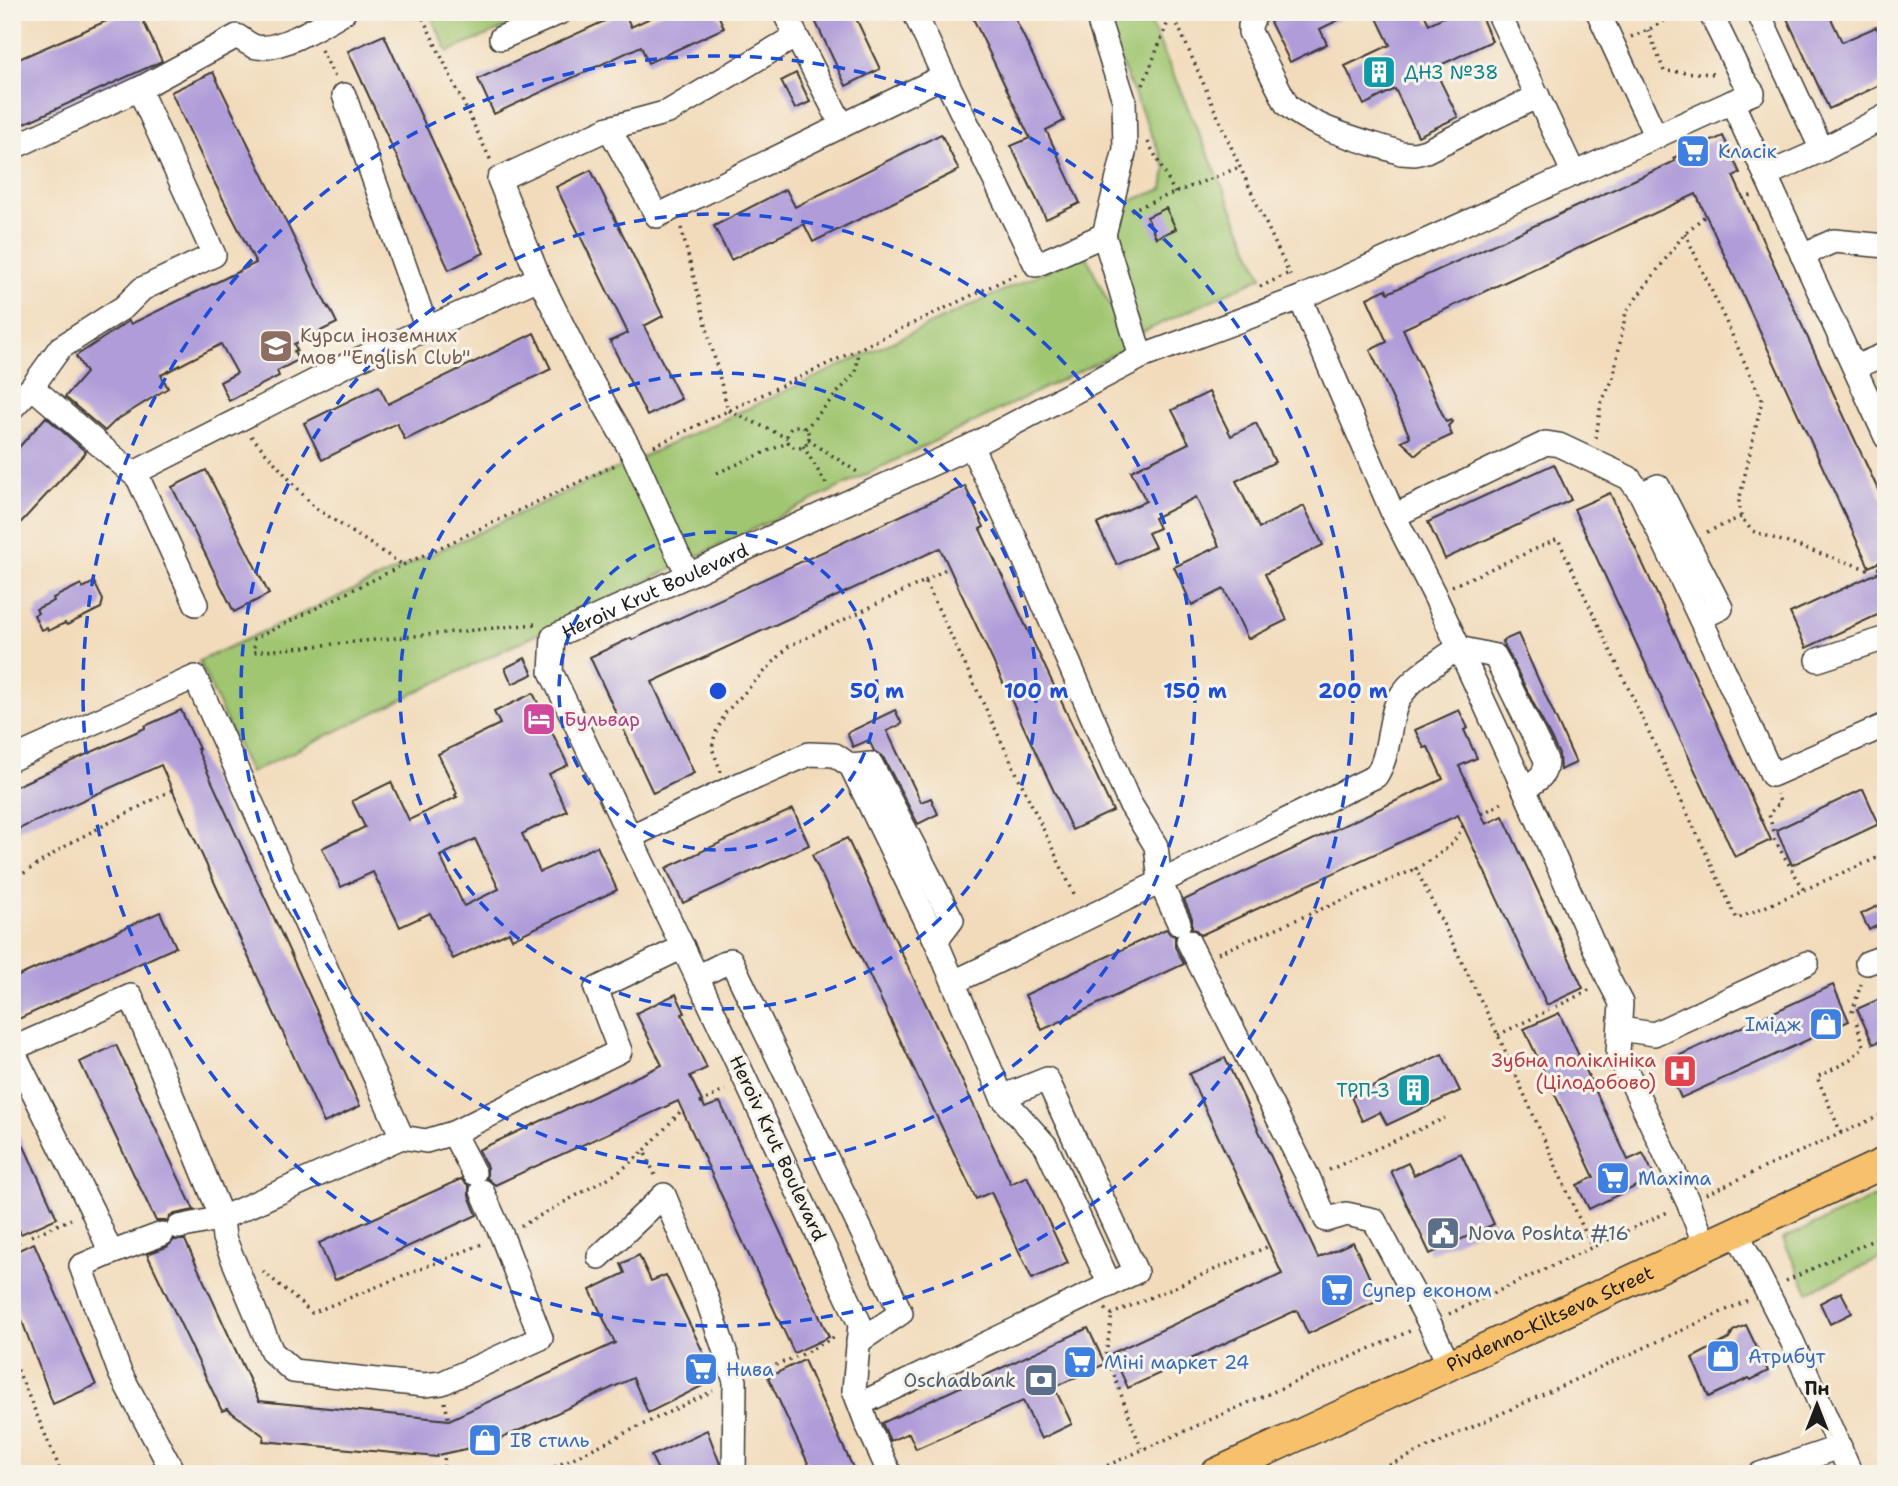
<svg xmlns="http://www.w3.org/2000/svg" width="1898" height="1486" viewBox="0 0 1898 1486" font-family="'Shantell Sans',sans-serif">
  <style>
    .green { fill: #a0c671; stroke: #5e7146; stroke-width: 2 }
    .building { fill: #af9cd9; fill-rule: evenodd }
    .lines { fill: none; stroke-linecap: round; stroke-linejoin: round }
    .minor-casing { stroke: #3c3934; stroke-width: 26 }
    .major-casing { stroke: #3c3934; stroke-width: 33 }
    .path { stroke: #3c3934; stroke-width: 3.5; stroke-dasharray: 2 5; stroke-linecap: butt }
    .minor { stroke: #fff; stroke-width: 23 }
    .major { stroke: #f7c06c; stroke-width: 30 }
    .ring { fill: none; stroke: #1d4ed8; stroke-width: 3.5; stroke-dasharray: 12 9 }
    .labels { text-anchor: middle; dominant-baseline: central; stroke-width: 6; stroke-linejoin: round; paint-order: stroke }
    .culture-label { font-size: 19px; fill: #0d838f; stroke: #f7f3e8; text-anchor: start }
    .shop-label { font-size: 19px; fill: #366cbe; stroke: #f7f3e8; text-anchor: start }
    .education-label { font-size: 19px; fill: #785e54; stroke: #f7f3e8; text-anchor: start }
    .street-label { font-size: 19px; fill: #1c1c1c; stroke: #f7f3e8 }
    .hotel-label { font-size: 19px; fill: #b23c85; stroke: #f7f3e8; text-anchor: start }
    .health-label { font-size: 19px; fill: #be3a42; stroke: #f7f3e8; text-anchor: end }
    .service-label { font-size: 19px; fill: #4e5e75; stroke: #f7f3e8; text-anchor: start }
    .centre { fill: #1d4ed8; stroke: #f7f3e8; stroke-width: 3.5 }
    .ring-label { font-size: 21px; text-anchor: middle; font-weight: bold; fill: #1d4ed8; stroke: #f7f3e8; stroke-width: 6; stroke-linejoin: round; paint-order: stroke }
  </style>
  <rect width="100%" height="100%" fill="#f7f3e8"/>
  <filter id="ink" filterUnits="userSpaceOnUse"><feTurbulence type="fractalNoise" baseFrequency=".0143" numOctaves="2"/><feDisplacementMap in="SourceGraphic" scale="14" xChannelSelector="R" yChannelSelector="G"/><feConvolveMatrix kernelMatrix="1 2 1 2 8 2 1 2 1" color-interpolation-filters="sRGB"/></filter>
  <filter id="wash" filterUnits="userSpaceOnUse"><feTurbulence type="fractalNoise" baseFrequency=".00686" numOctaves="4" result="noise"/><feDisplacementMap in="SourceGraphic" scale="28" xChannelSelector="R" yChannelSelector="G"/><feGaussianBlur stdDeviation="1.57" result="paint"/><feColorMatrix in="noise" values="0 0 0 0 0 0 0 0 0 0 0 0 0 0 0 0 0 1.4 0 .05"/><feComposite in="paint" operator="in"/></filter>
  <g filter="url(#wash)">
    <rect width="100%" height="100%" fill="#f2dbbb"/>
    <g class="green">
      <polygon points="429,12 542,12 448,52"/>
      <polygon points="1099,12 1146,12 1262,277 1141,333 1099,212 1163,189 1166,168"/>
      <polygon points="1085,253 1129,347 250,773 199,661"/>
      <polygon points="1886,1192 1886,1256 1808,1292 1783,1239"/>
    </g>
    <g id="blocks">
      <g class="building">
        <polygon points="127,12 139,12 162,61 12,129 12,62"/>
        <polygon points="624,12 631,27 663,12 717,12 724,28 648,63 641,46 494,114 478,79"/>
        <polygon points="811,12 853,12 880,69 846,86"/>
        <polygon points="970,12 1012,12 1064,121 1046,130 1080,203 1046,219 1011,146 1030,138"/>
        <polygon points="1290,12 1355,12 1320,29 1327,44 1290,62 1270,22"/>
        <polygon points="1374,12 1423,12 1429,24 1454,12 1479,12 1492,41 1434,68 1458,117 1418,136 1395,89 1364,105 1345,66 1390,45"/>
        <polygon points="1784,12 1828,12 1842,42 1876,27 1880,34 1886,31 1886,82 1829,109"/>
        <polygon points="384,35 484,253 449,270 348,51"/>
        <polygon points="213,72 328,308 329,307 337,323 294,344 297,350 294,351 298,360 277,371 279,376 229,401 220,382 237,373 221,344 161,375 168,388 115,421 105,431 65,397 86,373 76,356 129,321 131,324 256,263 208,170 171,92"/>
        <polygon points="796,73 810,102 795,109 781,81"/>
        <polygon points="941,134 959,170 813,242 804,224 731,260 714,226 786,189 795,207"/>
        <polygon points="1723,136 1740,173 1733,176 1886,507 1886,559 1869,567 1696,194 1403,329 1446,422 1451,420 1452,422 1448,426 1452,435 1424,448 1416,455 1401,441 1410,437 1370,350 1387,342 1367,298 1386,289 1388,293 1658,169 1675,161 1673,158"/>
        <polygon points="591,170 663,316 644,326 681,399 647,416 610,341 628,333 556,187"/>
        <polygon points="1166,208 1176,229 1156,238 1147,217"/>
        <polygon points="534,333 551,369 405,440 397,423 322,460 304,423 379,386 388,404"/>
        <polygon points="1209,392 1231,436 1256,423 1275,462 1236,481 1259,528 1304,506 1323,545 1265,574 1287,620 1248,639 1224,589 1192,605 1174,567 1219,546 1196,497 1154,518 1159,528 1148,533 1155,547 1117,565 1097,524 1146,501 1131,471 1189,443 1172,410"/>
        <polygon points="46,417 86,452 12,532 12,455"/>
        <polygon points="1554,464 1571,500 1445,559 1428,522"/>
        <polygon points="206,470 269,594 234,612 172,487"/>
        <polygon points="965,486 984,527 980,529 1113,811 1072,830 940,548 652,682 694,773 653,793 590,657 631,638 632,640"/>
        <polygon points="1610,493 1771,840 1735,857 1574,509"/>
        <polygon points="1879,572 1886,587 1886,611 1806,648 1790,613"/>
        <polygon points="94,582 103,600 101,608 67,625 65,623 48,631 47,628 41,630 34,615 38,613 36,609 54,601 53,598 81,584 83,588"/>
        <polygon points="1518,634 1576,763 1560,770 1559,754 1502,641"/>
        <polygon points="525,658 533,674 512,684 505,668"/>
        <path d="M533,693L568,765L549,774L567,811L522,834L540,872L597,846L617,890L512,939L509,932L453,959L430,913L400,927L373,872L341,887L322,848L365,827L352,801L391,782L409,820L457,797L455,795L457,793L438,754L500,724L494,712ZM475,839L499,889L464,906L440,856Z"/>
        <polygon points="181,710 199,749 197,749 360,1106 324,1123 161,765 12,832 12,788 145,728 145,726"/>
        <polygon points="895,710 902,724 887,731 921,802 931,798 938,814 918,824 883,757 874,751 869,740 853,747 847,733"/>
        <polygon points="1459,710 1468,728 1464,730 1477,758 1459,766 1486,824 1503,816 1583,988 1547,1005 1458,815 1201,935 1196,930 1192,928 1192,918 1184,900 1443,779 1428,747 1424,748 1415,730"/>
        <polygon points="1863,789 1879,824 1792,865 1776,830"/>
        <polygon points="793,809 809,845 683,903 666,868"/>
        <polygon points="847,838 1011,1184 1027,1176 1068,1263 1032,1279 991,1192 976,1199 812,855"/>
        <polygon points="1886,902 1886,921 1869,930 1861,914"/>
        <polygon points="160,912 176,947 12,1022 12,979"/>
        <polygon points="1166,929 1170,934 1175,936 1175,947 1184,964 1042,1030 1025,995"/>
        <polygon points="1833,985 1849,1021 1681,1098 1665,1062"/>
        <polygon points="676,994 685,1013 682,1014 707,1068 690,1076 705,1108 720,1102 829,1337 794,1353 678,1101 495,1185 487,1178 487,1167 478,1150 662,1065 636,1013"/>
        <polygon points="1886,996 1886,1039 1873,1044 1857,1009"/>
        <polygon points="1559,1013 1628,1160 1643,1153 1655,1177 1589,1209 1577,1185 1594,1177 1524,1029"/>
        <polygon points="116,1045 194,1210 175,1214 170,1216 167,1221 156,1221 80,1062"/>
        <polygon points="1442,1054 1460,1091 1387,1125 1380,1112 1362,1121 1351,1097"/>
        <polygon points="1225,1058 1318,1258 1353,1242 1380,1300 1308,1334 1297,1310 1128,1388 1112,1353 1282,1274 1189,1074"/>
        <polygon points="12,1120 57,1218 21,1234 12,1215"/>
        <polygon points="1461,1153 1494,1224 1430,1254 1391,1171 1408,1163 1414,1175"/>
        <polygon points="461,1179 469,1186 469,1196 477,1215 335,1280 319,1243"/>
        <polygon points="174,1240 185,1240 259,1401 449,1420 615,1343 590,1290 625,1273 621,1264 639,1255 651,1281 666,1275 716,1379 648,1413 633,1378 472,1452 470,1448 438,1455 437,1457 263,1441 264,1436 227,1409 222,1411 147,1254 167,1247"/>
        <polygon points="34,1243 96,1385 53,1404 12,1294 12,1253"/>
        <polygon points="1841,1292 1852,1313 1830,1324 1820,1303"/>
        <polygon points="1746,1325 1768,1371 1751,1380 1749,1378 1709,1397 1692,1358 1729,1339 1733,1331"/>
        <polygon points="1088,1328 1105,1364 1054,1387 1072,1424 1041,1439 1023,1401 916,1449 909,1433 890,1441 882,1423"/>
        <polygon points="804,1360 817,1390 856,1474 813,1474 768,1377"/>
        <polygon points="707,1430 720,1464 720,1469 712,1474 660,1474 651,1456"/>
      </g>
    </g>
  </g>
  <g filter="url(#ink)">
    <use href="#blocks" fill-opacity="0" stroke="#3c3934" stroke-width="2"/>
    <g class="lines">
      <g class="minor-casing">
        <g id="minor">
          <polyline points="784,12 842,125"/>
          <path d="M1256,12L1250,26V32L1287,105C1315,130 1366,141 1401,153L1415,154L1426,151L1538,96"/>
          <polyline points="1498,12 1574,174"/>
          <polyline points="1598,12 1656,137"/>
          <polyline points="1710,12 1741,76 1753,93 1732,102"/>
          <polyline points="1758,12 1822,150"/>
          <polyline points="501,38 561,12"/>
          <polyline points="944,76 1036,265 1104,235"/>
          <polyline points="344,95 427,329"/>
          <polyline points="609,128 668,112 796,36"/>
          <path d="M12,148L139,89L237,36C244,40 250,46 257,47C280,51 323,24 344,12"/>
          <polyline points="1766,175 1822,150 1886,116"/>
          <polyline points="1802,255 1834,241 1886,246"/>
          <polyline points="539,278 582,365 634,456 678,555 689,574"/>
          <polyline points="1300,298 1394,516 1434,594 1524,789 1609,980 1621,1003 1618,1053 1688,1202 1705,1245"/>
          <polyline points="1141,357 1300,298 1732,102 1886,437"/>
          <polyline points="1855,367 1886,354"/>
          <polyline points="32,387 138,478"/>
          <polyline points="12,408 32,387 60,348 124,307 142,289 214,255 139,89"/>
          <polyline points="971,446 1015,538 1129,802 1156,846 1160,882 1179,923"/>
          <polyline points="1641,494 1658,486 1721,608 1700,618"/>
          <polyline points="1394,516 1546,443 1559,445 1629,478 1641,494 1700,618 1772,775 1886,725"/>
          <polyline points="196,604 138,478 142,469 344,366 539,278 499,179 609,128 657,216 944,76 914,12"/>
          <polyline points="1818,660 1886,638"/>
          <polyline points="12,759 195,677 402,1137"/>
          <polyline points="851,766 871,764 952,920 936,941"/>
          <polyline points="630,837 727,790 809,754 835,755 851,766 936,941 1002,1097 1046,1146 1110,1285"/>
          <polyline points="1188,941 1309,1179 1326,1220 1346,1214 1374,1220 1429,1322 1449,1365"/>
          <polyline points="1867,963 1886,956"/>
          <polyline points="697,977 731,960 901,1313 858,1342"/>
          <path d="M954,982C1095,915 1235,845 1376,776C1389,756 1388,730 1395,708C1403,682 1437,663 1458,648L1495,656L1546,760C1546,777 1537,780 1524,789"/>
          <polyline points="1620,1029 1654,1034 1807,963"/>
          <polyline points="12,1049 131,996 222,1218 224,1238 272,1352 293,1371 424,1385 442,1383 541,1338 502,1236 482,1191"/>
          <polyline points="12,1049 92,1210 111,1253 81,1266 120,1373 174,1474"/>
          <polyline points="453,1133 474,1173"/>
          <polyline points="179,1227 222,1218 402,1137 426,1141 453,1133 620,1051 596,989 683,947"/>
          <polyline points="1736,1231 1792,1341 1851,1474"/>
          <polyline points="111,1253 162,1234"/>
          <polyline points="599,1257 664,1195 705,1293 735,1381 734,1474"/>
          <polyline points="860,1404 1136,1272 1047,1079 1002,1097"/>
          <path id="s1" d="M890,1474L867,1424L854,1390L860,1324L697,977L551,672L553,637L971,446L1141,357L1104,235L1125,149L1124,100L1096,12"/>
          <polyline points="1760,1474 1840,1447"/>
        </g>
      </g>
      <g class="major-casing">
        <g id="major">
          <path id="s2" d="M1215,1474L1886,1162"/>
        </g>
      </g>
      <g class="path">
        <polyline points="420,12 491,161"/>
        <polyline points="1172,12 1240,167 1292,280"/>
        <polyline points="1648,30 1664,71 1715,74"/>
        <polyline points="1631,37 1648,30 1679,12"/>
        <polyline points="321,50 335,77"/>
        <polyline points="1143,85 1172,12"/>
        <polyline points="1148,142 1175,193"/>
        <polyline points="1743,199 1753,195"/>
        <polyline points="1131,210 1240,167"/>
        <polyline points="681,228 728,410 787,438"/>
        <polyline points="1685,233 1762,400 1739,501 1741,517"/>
        <polyline points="1260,287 1289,273"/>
        <circle cx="798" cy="437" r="11"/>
        <polyline points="805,429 856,372 859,351"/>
        <polyline points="251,436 314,507 403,565"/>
        <polyline points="1596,438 1601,403 1613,379 1626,312 1685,233 1706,215"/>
        <polyline points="808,440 859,473"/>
        <polyline points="654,446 1017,274"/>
        <polyline points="803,446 828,487"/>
        <polyline points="717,473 789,442"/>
        <polyline points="1707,532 1741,517 1752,531 1870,570"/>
        <polyline points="1877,568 1886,569"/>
        <polyline points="925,581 949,567"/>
        <polyline points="1452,586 1558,539 1737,919 1886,854"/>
        <polyline points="535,624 254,652 254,639 403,565 615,465"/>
        <polyline points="721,772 712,748 715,734 726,712 789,646 925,581 1076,898"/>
        <polyline points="1482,814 1505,801"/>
        <path d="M1463,826C1453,848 1435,857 1416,869L1498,1035L1592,1248"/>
        <polyline points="1773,831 1769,814 1780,802 1777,794"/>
        <polyline points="1774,839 1804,890"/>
        <polyline points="12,881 70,843 172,790"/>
        <polyline points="1218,953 1416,869"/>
        <polyline points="1556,1007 1591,989"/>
        <polyline points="1852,1012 1861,984"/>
        <polyline points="1498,1035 1549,1010"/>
        <polyline points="700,1103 725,1090"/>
        <polyline points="1841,1133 1817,1077 1849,1061 1864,1046 1855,1018"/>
        <polyline points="1329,1170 1445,1118"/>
        <polyline points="655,1175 644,1151 682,1110"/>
        <polyline points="1706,1194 1886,1113"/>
        <polyline points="521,1226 619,1172 644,1151"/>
        <polyline points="31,1236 71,1219"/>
        <polyline points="12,1246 23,1239"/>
        <polyline points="263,1271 312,1313 482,1244"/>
        <polyline points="1786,1281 1886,1234"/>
        <polyline points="1105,1309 1112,1314 1269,1246"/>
        <polyline points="1449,1314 1670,1211"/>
        <polyline points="801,1355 836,1336"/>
        <polyline points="1106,1355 1112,1314"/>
        <polyline points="12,1357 62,1474"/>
        <polyline points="1109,1362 1141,1448"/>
        <polyline points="756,1373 796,1357"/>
        <polyline points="445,1402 449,1422"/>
        <polyline points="443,1474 445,1453"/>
        <polyline points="543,1474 544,1472 713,1391"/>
        <polyline points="1088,1474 1410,1331"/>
        <polyline points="1370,1474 1748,1300"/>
      </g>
      <use href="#minor" class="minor"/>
      <use href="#major" class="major"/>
    </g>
  </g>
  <g class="ring">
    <circle cx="718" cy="691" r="159"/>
    <circle cx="718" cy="691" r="318"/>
    <circle cx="718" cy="691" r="477"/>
    <circle cx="718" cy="691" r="635"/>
  </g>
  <defs>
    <g id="building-square" transform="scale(1.75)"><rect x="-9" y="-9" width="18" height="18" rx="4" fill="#0f9aa8" stroke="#f7f3e8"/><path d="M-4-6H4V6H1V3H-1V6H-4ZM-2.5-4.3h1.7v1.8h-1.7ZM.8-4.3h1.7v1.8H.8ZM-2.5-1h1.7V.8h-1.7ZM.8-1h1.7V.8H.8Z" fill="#fff"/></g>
    <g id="supermarket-square" transform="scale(1.75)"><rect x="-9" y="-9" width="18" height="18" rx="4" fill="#3f7fe0" stroke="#f7f3e8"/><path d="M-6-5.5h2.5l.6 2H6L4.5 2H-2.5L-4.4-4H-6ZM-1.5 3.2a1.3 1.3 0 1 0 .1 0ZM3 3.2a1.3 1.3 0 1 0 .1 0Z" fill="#fff"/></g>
    <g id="school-square" transform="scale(1.75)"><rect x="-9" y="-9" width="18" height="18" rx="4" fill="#8d6e63" stroke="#f7f3e8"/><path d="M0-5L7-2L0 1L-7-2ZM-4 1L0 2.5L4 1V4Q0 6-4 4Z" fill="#fff"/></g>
    <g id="hotel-square" transform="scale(1.75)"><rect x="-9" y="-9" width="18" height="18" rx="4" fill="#d1479c" stroke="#f7f3e8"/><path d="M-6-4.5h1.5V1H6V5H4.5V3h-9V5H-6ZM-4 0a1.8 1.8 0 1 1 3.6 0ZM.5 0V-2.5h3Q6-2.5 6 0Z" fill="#fff"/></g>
    <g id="shop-square" transform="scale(1.75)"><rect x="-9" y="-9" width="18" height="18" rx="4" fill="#3f7fe0" stroke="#f7f3e8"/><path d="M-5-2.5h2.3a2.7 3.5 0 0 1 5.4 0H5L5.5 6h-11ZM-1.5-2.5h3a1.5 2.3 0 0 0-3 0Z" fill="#fff"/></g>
    <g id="hospital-square" transform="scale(1.75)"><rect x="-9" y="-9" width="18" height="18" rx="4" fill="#e0444e" stroke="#f7f3e8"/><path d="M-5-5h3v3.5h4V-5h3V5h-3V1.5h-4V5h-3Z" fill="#fff"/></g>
    <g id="civic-square" transform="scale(1.75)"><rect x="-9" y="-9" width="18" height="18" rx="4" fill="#5c6f8a" stroke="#f7f3e8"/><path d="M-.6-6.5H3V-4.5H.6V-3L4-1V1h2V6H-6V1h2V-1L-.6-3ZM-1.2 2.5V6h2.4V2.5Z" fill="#fff"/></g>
    <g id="bank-square" transform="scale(1.75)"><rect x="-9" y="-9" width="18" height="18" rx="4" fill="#5c6f8a" stroke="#f7f3e8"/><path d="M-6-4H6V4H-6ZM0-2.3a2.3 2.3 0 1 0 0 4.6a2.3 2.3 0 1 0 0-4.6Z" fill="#fff"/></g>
  </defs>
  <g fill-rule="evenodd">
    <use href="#building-square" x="1379" y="72"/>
    <use href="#supermarket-square" x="1693" y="151"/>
    <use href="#school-square" x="276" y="346"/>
    <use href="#hotel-square" x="539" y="719"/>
    <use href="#shop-square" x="1826" y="1024"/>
    <use href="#hospital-square" x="1680" y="1071"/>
    <use href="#building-square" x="1414" y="1090"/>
    <use href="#supermarket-square" x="1613" y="1178"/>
    <use href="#civic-square" x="1443" y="1233"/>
    <use href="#supermarket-square" x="1337" y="1290"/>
    <use href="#shop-square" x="1723" y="1356"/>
    <use href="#supermarket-square" x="1080" y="1362"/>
    <use href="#supermarket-square" x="701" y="1369"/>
    <use href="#bank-square" x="1041" y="1380"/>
    <use href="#shop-square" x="485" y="1440"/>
  </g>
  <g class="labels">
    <g class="culture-label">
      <text x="1404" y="72">ДНЗ №38</text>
      <text x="1390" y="1090" text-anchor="end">ТРП-3</text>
    </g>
    <g class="shop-label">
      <text x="1718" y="151">Класік</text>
      <text x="1801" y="1024" text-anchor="end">Імідж</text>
      <text x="1638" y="1178">Maxima</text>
      <text x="1362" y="1290">Супер економ</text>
      <text x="1748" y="1356">Атрибут</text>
      <text x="1104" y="1362">Міні маркет 24</text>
      <text x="726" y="1369">Нива</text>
      <text x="510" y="1440">ІВ стиль</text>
    </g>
    <g class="education-label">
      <text x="300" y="335">Курси іноземних<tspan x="300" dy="22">мов "English Club"</tspan></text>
    </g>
    <g class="street-label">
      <text stroke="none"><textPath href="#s1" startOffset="1026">Heroiv Krut Boulevard</textPath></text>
      <text transform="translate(778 1148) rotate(65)">Heroiv Krut Boulevard</text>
      <text stroke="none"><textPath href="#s2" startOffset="369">Pivdenno-Kiltseva Street</textPath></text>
    </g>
    <g class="hotel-label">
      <text x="564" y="719">Бульвар</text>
    </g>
    <g class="health-label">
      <text x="1656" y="1060">Зубна поліклініка<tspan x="1656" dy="22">(Цілодобово)</tspan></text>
    </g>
    <g class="service-label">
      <text x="1468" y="1233">Nova Poshta #16</text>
      <text x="1016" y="1380" text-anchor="end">Oschadbank</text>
    </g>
  </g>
  <circle cx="718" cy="691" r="10" class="centre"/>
  <g class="ring-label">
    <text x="877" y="698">50 m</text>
    <text x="1036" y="698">100 m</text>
    <text x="1195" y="698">150 m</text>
    <text x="1353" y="698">200 m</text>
  </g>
  <rect width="1898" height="1486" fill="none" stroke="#f7f3e8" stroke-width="42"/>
  <g transform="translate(1817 1405)" stroke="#f7f3e8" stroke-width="5" paint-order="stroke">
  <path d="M0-5L12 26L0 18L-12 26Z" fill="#1c1c1c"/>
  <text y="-10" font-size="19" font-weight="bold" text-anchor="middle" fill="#1c1c1c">Пн</text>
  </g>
</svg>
